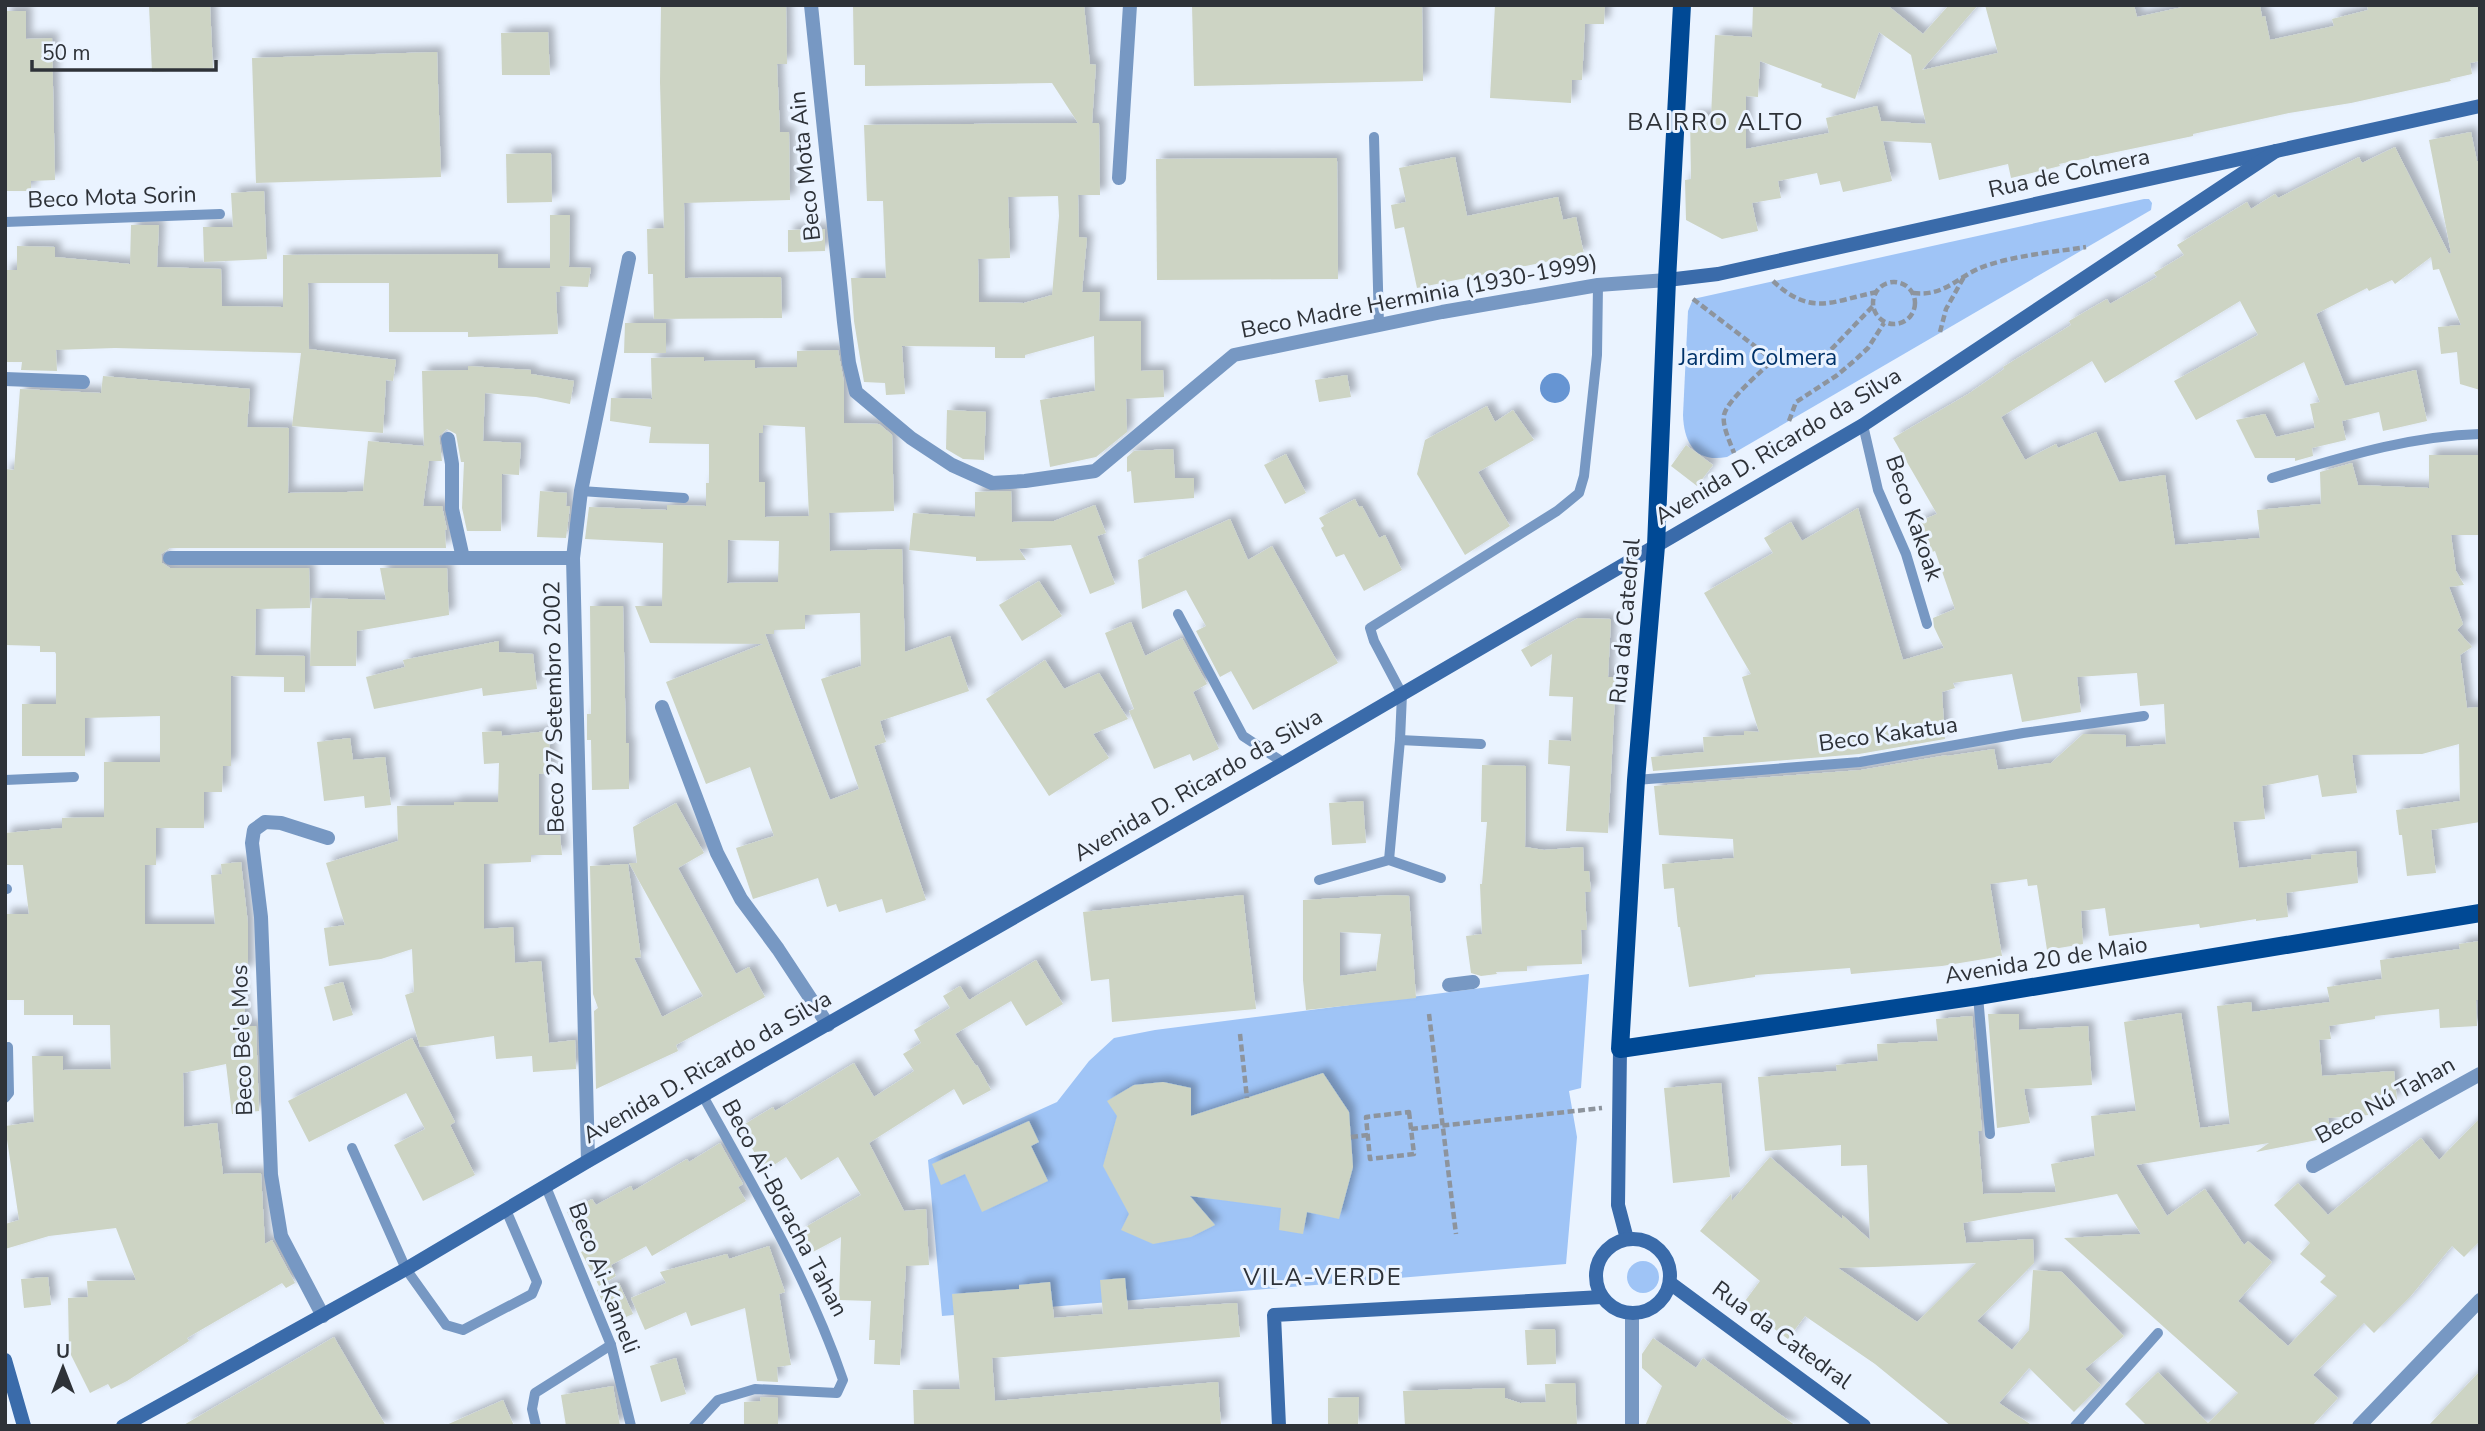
<svg xmlns="http://www.w3.org/2000/svg" width="2485" height="1431" viewBox="0 0 2485 1431" font-family="'Nunito Sans',sans-serif">
  <style>
    .green { fill: #9fc4f6 }
    .water { fill: #6695d3 }
    .building { fill: #cdd4c4; fill-rule: evenodd; filter: url(#shadow) }
    .lines { fill: none; stroke-linecap: round; stroke-linejoin: round }
    .path { stroke: #8d949d; stroke-width: 4.5; stroke-dasharray: 7 3.5; stroke-linecap: butt }
    .lane { stroke: #7798c3; stroke-width: 10 }
    .street { stroke: #7798c3; stroke-width: 14 }
    .secondary { stroke: #3a6baa; stroke-width: 14 }
    .primary { stroke: #004995; stroke-width: 18 }
    .labels { text-anchor: middle; dominant-baseline: central; stroke-width: 6; stroke-linejoin: round; paint-order: stroke }
    .street-label { font-size: 23px; fill: #2e3238; stroke: #eaf3ff }
    .park-label { font-size: 23px; fill: #01336a; stroke: #eaf3ff }
    .neighbourhood-label { font-size: 24px; letter-spacing: 2px; fill: #2e3238; stroke: #eaf3ff }
  </style>
  <defs>
    <filter id="shadow"><feDropShadow dx="6" dy="-6" stdDeviation="3.5" flood-color="#0004"/></filter>
  </defs>
  <rect width="100%" height="100%" fill="#eaf3ff"/>
  <g class="green">
    <path d="M2144,199H2149L2152,203L2151,210L1727,457C1696,463 1684,444 1683,415L1688,311L1693,299Z"/>
    <polygon points="1589,974 1581,1088 1569,1091 1577,1137 1566,1264 942,1316 928,1160 1057,1102 1089,1061 1114,1038 1155,1030"/>
    <circle cx="1643" cy="1277" r="16"/>
  </g>
  <circle class="water" cx="1555" cy="388" r="15"/>
  <g class="building">
    <polygon points="149,5 210,5 213,68 152,72"/>
    <polygon points="661,5 786,5 787,64 777,64 780,132 789,132 790,200 684,203 685,278 781,277 782,318 654,319 653,274 648,274 647,229 664,228 660,82"/>
    <path d="M853,5H1084L1090,64L1096,65L1092,123H1099L1100,195H1078L1079,237L1087,238L1082,292H1100L1099,321H1141V371L1163,370L1164,397L1126,399L1127,432L1096,457L1050,467L1040,400L1095,391L1094,336L1025,355V358H995V347L902,346L905,394L886,395L885,383L864,382L854,321L851,278H886L883,201H867L864,125L1078,123L1052,83L865,86V65H854ZM1058,196L1059,216L1052,295L1024,303L979,302L978,259L1010,258L1008,197Z"/>
    <polygon points="1192,5 1422,5 1423,81 1194,86"/>
    <polygon points="1495,5 1605,5 1604,24 1585,24 1582,80 1572,80 1571,103 1490,98"/>
    <path d="M1753,5H1887L1923,34L1949,5H1978L1922,70L1998,53L1985,5H2134L2137,17L2192,5H2260L2262,17L2265,16L2270,40L2334,26L2332,19L2368,10L2367,5H2480V61L2470,63L2472,74L2450,79L2451,81L2351,103L2289,113L2193,134V136L2059,164L2060,166L2011,178L2008,164L1939,180L1931,143L1883,141L1892,181L1843,192L1840,181L1820,185L1817,173L1778,181L1781,198L1752,203L1758,231L1722,239L1686,220L1685,180L1691,179L1690,116H1711L1715,35L1752,37ZM1879,32L1911,55L1926,124L1881,121L1877,106L1826,118L1829,133L1746,149V96L1758,97L1760,61L1822,84L1821,87L1855,99Z"/>
    <polygon points="5,11 26,11 26,39 52,38 55,180 31,181 31,191 5,191"/>
    <polygon points="548,32 550,75 502,75 501,33"/>
    <polygon points="437,52 441,177 256,183 252,58"/>
    <polygon points="2471,132 2477,161 2480,161 2480,390 2460,384 2457,352 2441,354 2438,327 2461,325 2439,269 2433,270 2431,257 2395,284 2392,280 2369,291 2367,288 2316,314 2345,386 2416,370 2427,421 2383,431 2379,412 2342,421 2346,440 2312,448 2313,456 2295,461 2295,458 2255,458 2236,420 2265,414 2276,437 2315,428 2310,404 2320,402 2304,362 2196,420 2174,381 2258,335 2240,301 2105,383 2092,361 2001,417 2025,460 2056,444 2058,448 2096,432 2119,482 2165,475 2175,545 2260,538 2257,510 2321,504 2320,472 2352,463 2358,485 2429,488 2429,455 2480,455 2480,535 2451,535 2456,571 2464,585 2449,587 2463,624 2457,630 2472,647 2460,655 2467,708 2480,707 2480,822 2431,830 2436,873 2407,876 2402,835 2399,835 2396,810 2460,801 2459,744 2422,754 2352,755 2357,793 2322,797 2318,775 2262,786 2265,819 2233,822 2239,868 2311,859 2311,855 2356,851 2358,883 2286,893 2288,917 2256,921 2256,919 2200,928 2199,924 2109,936 2105,908 2081,911 2083,944 2047,950 2037,885 2028,886 2027,879 1990,884 2002,956 1942,966 1851,974 1850,968 1755,975 1755,977 1689,987 1680,927 1678,927 1674,888 1664,889 1662,864 1734,858 1733,839 1659,835 1654,786 1861,770 1947,755 1947,756 1994,749 1998,770 2051,763 2083,734 2126,735 2126,747 2166,744 2164,704 2140,706 2137,673 2077,677 2081,712 2022,722 2012,674 1953,683 1955,688 1942,692 1945,739 1859,754 1653,771 1651,757 1704,752 1703,737 1744,735 1744,731 1759,732 1742,677 1751,674 1704,593 1773,553 1764,538 1791,522 1802,541 1858,508 1903,660 1944,648 1934,627 1933,618 1955,609 1935,551 1929,553 1917,522 1937,514 1893,438 1968,394 2004,369 2003,367 2071,325 2069,321 2107,299 2110,304 2157,277 2154,273 2184,255 2177,245 2247,202 2251,209 2275,194 2278,198 2359,157 2362,163 2395,147 2449,254 2451,253 2429,140"/>
    <polygon points="551,153 552,202 507,203 506,154"/>
    <polygon points="1455,157 1467,216 1558,197 1563,220 1576,217 1584,254 1417,288 1404,227 1395,229 1391,205 1406,202 1399,168"/>
    <polygon points="1337,158 1338,279 1157,280 1156,159"/>
    <polygon points="264,191 267,259 204,262 203,227 233,227 231,193"/>
    <polygon points="550,215 570,215 569,267 591,268 588,287 560,286 560,292 556,292 558,334 468,337 468,332 389,332 389,283 308,283 309,349 396,360 393,381 386,380 383,433 292,426 301,353 115,348 56,350 57,371 21,370 22,362 5,362 5,270 17,270 17,246 55,247 55,257 130,264 131,225 159,225 157,267 221,269 222,306 283,307 283,255 498,254 498,268 550,268"/>
    <polygon points="825,229 825,251 788,252 788,230"/>
    <polygon points="625,323 666,323 666,353 624,353"/>
    <path d="M838,350L844,382V423L879,424L892,435L894,511L829,513L830,551L902,549L905,652L950,636L969,691L880,721L886,742L874,746L926,900L886,913L882,899L839,912L836,904L827,907L818,878L753,899L736,848L774,836L750,767L706,784L666,682L763,644L650,643L635,606H662L663,543L585,539L589,507L667,510V505L706,506V483H709V444L649,443L651,427L610,421L611,398L652,399L651,358L704,357V361L755,360V368L797,367V351ZM763,425L805,427L809,516L765,517V482H759V433H763ZM728,540L779,541L778,582L727,583ZM860,613L861,666L821,679L859,789L830,800L765,634H774V630L805,629V615Z"/>
    <polygon points="468,366 531,370 531,374 574,381 570,404 536,397 485,393 483,441 521,443 519,475 502,474 501,531 467,531 462,508 464,462 461,462 456,434 447,429 439,436 442,461 429,461 423,506 442,506 447,530 445,530 446,548 170,548 161,554 162,563 170,568 309,568 310,608 256,609 255,655 305,656 305,692 284,692 284,677 231,676 231,766 223,766 222,792 204,792 204,828 156,828 156,865 145,865 145,924 215,924 211,875 222,874 221,864 241,862 248,924 248,972 239,972 247,1026 256,1026 259,1111 232,1114 226,1064 183,1073 184,1127 217,1123 223,1174 261,1173 265,1244 272,1240 295,1283 286,1288 282,1283 187,1338 189,1341 127,1381 111,1389 108,1384 90,1393 69,1351 68,1298 88,1297 87,1281 136,1280 116,1228 49,1236 5,1249 5,1224 19,1220 5,1126 34,1122 32,1056 63,1056 63,1070 111,1069 110,1025 73,1025 73,1015 24,1015 24,1000 5,1000 5,914 29,914 23,865 5,865 5,833 62,828 62,818 104,817 104,762 160,762 160,716 85,718 85,756 22,756 22,704 56,704 56,654 55,652 40,652 40,646 5,645 5,469 14,470 20,389 101,393 103,376 250,389 247,427 289,428 288,493 347,492 363,491 368,441 424,446 422,371 468,370"/>
    <polygon points="1347,375 1351,397 1319,402 1315,380"/>
    <polygon points="1487,406 1495,422 1513,410 1534,440 1478,472 1510,526 1465,555 1417,474 1425,440"/>
    <polygon points="947,410 986,412 984,460 963,459 946,449"/>
    <polygon points="1686,445 1713,465 1697,486 1671,466"/>
    <polygon points="1173,449 1175,478 1194,478 1194,498 1134,503 1131,471 1127,472 1127,457 1134,451"/>
    <polygon points="1286,454 1306,493 1285,504 1264,465"/>
    <polygon points="540,491 567,493 566,506 570,506 566,538 537,537"/>
    <polygon points="1011,491 1012,522 1054,521 1095,505 1106,533 1097,536 1115,584 1090,594 1071,545 1019,549 1026,560 976,561 976,557 909,550 913,513 975,517 975,492"/>
    <polygon points="1355,499 1359,507 1362,506 1379,538 1385,535 1402,570 1364,591 1344,554 1336,557 1321,528 1324,526 1319,518"/>
    <polygon points="1230,519 1248,560 1272,546 1338,663 1253,710 1231,671 1220,677 1196,631 1206,626 1186,590 1142,609 1138,560"/>
    <polygon points="380,568 447,568 449,615 357,631 356,666 310,666 312,598 386,600"/>
    <polygon points="1039,581 1062,616 1022,641 999,605"/>
    <polygon points="590,606 623,606 626,743 629,743 629,789 592,790 591,740 587,740 587,714 591,714"/>
    <polygon points="1578,618 1611,619 1608,677 1616,677 1608,833 1566,831 1570,766 1548,764 1549,740 1571,741 1573,697 1549,696 1552,654 1531,667 1521,650"/>
    <polygon points="1131,622 1145,656 1182,638 1207,684 1193,692 1219,749 1193,761 1190,754 1154,769 1129,711 1134,709 1105,633"/>
    <polygon points="499,641 499,652 533,654 537,689 483,696 482,688 374,709 366,677 405,667 403,660"/>
    <polygon points="1045,660 1064,689 1099,673 1128,719 1093,734 1109,758 1049,796 986,699"/>
    <polygon points="501,731 502,736 548,731 552,773 539,774 539,835 560,835 562,855 531,855 531,862 484,864 484,929 513,927 515,963 541,961 549,1043 575,1040 576,1069 533,1072 532,1056 496,1059 494,1036 420,1047 405,995 414,992 412,949 381,959 329,966 324,928 345,925 326,863 398,841 397,806 454,805 454,802 498,802 499,763 484,764 482,732"/>
    <polygon points="350,738 353,760 385,757 391,805 365,808 364,796 324,801 317,742"/>
    <polygon points="1482,765 1526,766 1525,847 1544,850 1583,847 1584,871 1589,871 1591,892 1585,892 1587,930 1581,930 1582,964 1527,966 1527,971 1496,972 1497,974 1481,976 1471,973 1466,936 1482,934 1480,884 1482,884 1487,822 1481,822"/>
    <polygon points="1363,801 1366,843 1332,845 1329,803"/>
    <polygon points="676,803 704,853 678,868 736,974 749,967 765,997 676,1045 678,1051 596,1089 594,1011 598,1008 593,994 590,866 628,864 641,957 634,958 662,1017 703,996 629,863 637,863 633,827"/>
    <polygon points="1243,895 1256,1009 1112,1022 1109,979 1091,981 1083,912"/>
    <path d="M1394,895L1409,896L1416,998L1306,1010L1303,980V900ZM1340,932L1381,934L1376,971L1340,976Z"/>
    <path d="M2480,941V1000H2476L2477,1026L2440,1028L2439,1009L2375,1016V1019L2329,1026L2331,1039L2319,1040L2322,1076L2394,1071L2397,1100L2368,1103L2369,1115L2328,1118L2332,1137L2256,1152L2269,1143L2136,1165L2167,1216L2205,1189L2244,1245L2248,1241L2272,1262L2238,1301L2288,1346L2337,1296L2320,1282L2326,1276L2300,1254L2310,1243L2274,1205L2298,1183L2328,1215L2421,1138L2439,1160L2480,1118V1241L2464,1257L2452,1246L2410,1297L2374,1333L2364,1323L2313,1375L2338,1398L2312,1426H2147L2125,1404L2158,1372L2208,1423L2238,1393L2064,1238L2141,1234L2117,1194L1963,1223L1966,1243L2033,1239L2034,1263L1977,1321L2012,1350L2029,1330L2033,1270L2062,1272L2124,1336L2085,1369L2101,1385L2074,1412L2029,1368L1999,1403L2033,1426H1951L1875,1364L1805,1316L1788,1339L1742,1305L1760,1281L1700,1231L1731,1194L1732,1201L1770,1157L1842,1219V1215L1870,1240L1867,1165L1841,1166V1145L1765,1151L1758,1077L1837,1071L1836,1065L1878,1061L1877,1044L1938,1041L1936,1019L1972,1016L1982,1131H1978L1983,1194L2056,1192L2051,1164L2095,1156L2091,1116L2136,1111L2124,1022L2181,1013L2200,1128L2230,1124L2217,1006L2251,1002L2252,1012L2330,1002L2327,987L2382,979L2380,960L2460,949L2459,944ZM1976,1263L1917,1322L1838,1268L1874,1267Z"/>
    <polygon points="1036,960 1063,1004 1026,1026 1011,1001 955,1034 976,1066 977,1065 991,1090 963,1105 954,1089 869,1143 904,1211 926,1209 929,1265 906,1266 900,1365 874,1364 875,1340 869,1340 871,1301 839,1300 841,1237 811,1253 802,1237 802,1229 861,1195 838,1157 801,1180 786,1157 765,1171 740,1127 773,1107 775,1111 854,1063 874,1097 914,1071 903,1054 921,1043 914,1030 950,1008 943,996 960,986 969,1000"/>
    <polygon points="343,982 353,1015 333,1021 324,987"/>
    <polygon points="1988,1014 2019,1014 2019,1030 2088,1026 2092,1085 2024,1089 2030,1123 1997,1128"/>
    <polygon points="412,1038 455,1122 450,1125 475,1175 423,1201 394,1145 425,1129 406,1093 309,1142 288,1101"/>
    <polygon points="1323,1073 1349,1112 1353,1167 1339,1219 1307,1212 1303,1234 1279,1230 1281,1208 1190,1196 1215,1225 1191,1237 1153,1244 1121,1230 1129,1214 1103,1166 1117,1116 1107,1101 1134,1085 1163,1082 1191,1088 1191,1116"/>
    <polygon points="1721,1083 1730,1177 1673,1183 1664,1088"/>
    <polygon points="1029,1121 1039,1142 1031,1146 1048,1181 982,1212 965,1174 941,1185 932,1164"/>
    <polygon points="720,1143 743,1184 738,1187 746,1201 652,1256 646,1246 611,1265 616,1276 599,1286 581,1252 587,1249 567,1212 592,1199 596,1205 631,1186 633,1191 687,1159 689,1162"/>
    <polygon points="769,1246 785,1292 779,1294 791,1365 777,1367 778,1382 757,1381 745,1308 691,1326 686,1312 645,1330 631,1298 666,1283 660,1272 727,1254 729,1259"/>
    <polygon points="48,1277 51,1305 24,1308 21,1279"/>
    <polygon points="1125,1278 1128,1310 1237,1303 1240,1337 992,1358 995,1401 1218,1382 1221,1426 914,1426 913,1390 960,1389 952,1294 1019,1289 1019,1285 1050,1282 1054,1318 1103,1314 1100,1280"/>
    <polygon points="619,1283 633,1314 612,1323 597,1290"/>
    <polygon points="1555,1329 1556,1364 1527,1365 1525,1330"/>
    <polygon points="334,1337 386,1426 182,1426"/>
    <polygon points="1653,1338 1696,1368 1703,1358 1796,1426 1645,1426 1662,1386 1642,1368 1642,1354"/>
    <polygon points="676,1358 686,1394 661,1402 650,1366"/>
    <polygon points="2480,1371 2480,1426 2428,1426"/>
    <polygon points="1575,1383 1577,1426 1405,1426 1403,1391 1505,1388 1505,1398 1520,1403 1546,1402 1545,1384"/>
    <polygon points="613,1386 620,1426 566,1426 561,1395"/>
    <polygon points="760,1397 778,1398 778,1426 744,1426 744,1402 761,1401"/>
    <polygon points="1359,1397 1358,1426 1328,1426 1328,1398"/>
    <polygon points="503,1400 514,1426 444,1426"/>
  </g>
  <g class="lines">
    <g class="path">
      <path d="M1773,281C1811,317 1832,301 1877,292"/>
      <circle cx="1894" cy="303" r="21"/>
      <path d="M1913,293C1947,297 1957,275 1988,265C2019,255 2054,252 2086,247"/>
      <path d="M1693,299L1773,360C1761,372 1728,399 1724,415C1722,426 1730,442 1734,453"/>
      <polyline points="1940,332 1946,309 1965,275"/>
      <polyline points="1773,360 1802,364 1823,358 1873,306"/>
      <polyline points="1789,421 1796,402 1836,376 1854,361 1868,348 1884,323"/>
      <polyline points="1429,1014 1456,1234"/>
      <polyline points="1240,1034 1247,1098"/>
      <polygon points="1409,1112 1414,1154 1370,1159 1366,1117"/>
      <polyline points="1411,1129 1602,1108"/>
      <polyline points="1351,1137 1368,1135"/>
    </g>
    <g class="lane">
      <polyline points="1374,137 1379,325"/>
      <polyline points="5,222 220,214"/>
      <polyline points="1863,425 1878,490 1906,554 1927,624"/>
      <path d="M2272,478C2340,458 2408,436 2480,434"/>
      <polyline points="581,491 684,498"/>
      <polyline points="1178,614 1243,736 1284,763"/>
      <polyline points="1400,740 1481,744"/>
      <polyline points="5,780 74,777"/>
      <polyline points="1636,780 1860,762 2023,733 2144,716"/>
      <polyline points="1389,860 1400,740 1402,694 1374,641 1370,628 1557,511 1579,493 1584,476 1597,355 1598,285"/>
      <polyline points="1319,880 1389,860 1441,878"/>
      <polyline points="5,889 7,889"/>
      <polyline points="1978,996 1990,1134"/>
      <polyline points="5,1098 9,1093 8,1047"/>
      <polyline points="352,1148 406,1269 446,1325 463,1330 532,1294 537,1282 506,1210"/>
      <polyline points="546,1187 611,1345 631,1426"/>
      <polyline points="536,1426 532,1409 535,1393 611,1345"/>
      <path d="M694,1426L718,1400L755,1389L837,1393L843,1380C809,1280 754,1188 703,1096"/>
      <polyline points="2075,1426 2158,1333"/>
    </g>
    <g class="street">
      <polyline points="811,5 844,322 849,363 856,392 911,438 952,465 992,483 1025,481 1095,471 1234,355 1442,312 1598,285 1667,280"/>
      <polyline points="1119,178 1130,5"/>
      <polyline points="5,379 83,382"/>
      <polyline points="448,439 452,464 452,509 463,558"/>
      <polyline points="170,558 573,558"/>
      <polyline points="662,707 717,853 741,899 778,949 828,1025"/>
      <polyline points="1449,985 1473,982"/>
      <polyline points="588,1161 573,558 581,491 629,258"/>
      <polyline points="2313,1166 2480,1074"/>
      <polyline points="1632,1314 1632,1426"/>
      <polyline points="323,1316 281,1236 271,1175 261,917 252,843 254,830 265,822 281,823 328,838"/>
      <polyline points="2359,1426 2480,1300"/>
    </g>
    <g class="secondary">
      <polyline points="1667,280 1718,274 2480,106"/>
      <polyline points="1620,1049 1618,1205 1627,1239"/>
      <circle cx="1633" cy="1276" r="37"/>
      <polyline points="1670,1283 1864,1426"/>
      <polyline points="5,1360 24,1426"/>
      <polyline points="123,1426 406,1269 588,1161 1284,763 1863,425 2276,151"/>
      <polyline points="1279,1426 1274,1315 1602,1297"/>
    </g>
    <polyline class="primary" points="1682,5 1667,280 1656,546 1636,780 1620,1049 1978,996 2480,913"/>
  </g>
  <g class="labels">
    <g class="street-label">
      <text transform="translate(805 166) rotate(-96)">Beco Mota Ain</text>
      <text transform="translate(2069 173) rotate(-12)">Rua de Colmera</text>
      <text transform="translate(112 197) rotate(-2)">Beco Mota Sorin</text>
      <text transform="translate(1419 296) rotate(-11)">Beco Madre Herminia (1930-1999)</text>
      <text transform="translate(1778 446) rotate(-31)">Avenida D. Ricardo da Silva</text>
      <text transform="translate(1914 518) rotate(71)">Beco Kakoak</text>
      <text transform="translate(1625 621) rotate(-85)">Rua da Catedral</text>
      <text transform="translate(554 707) rotate(-91)">Beco 27 Setembro 2002</text>
      <text transform="translate(1888 734) rotate(-8)">Beco Kakatua</text>
      <text transform="translate(1198 785) rotate(-30)">Avenida D. Ricardo da Silva</text>
      <text transform="translate(2046 960) rotate(-9)">Avenida 20 de Maio</text>
      <text transform="translate(242 1040) rotate(-92)">Beco Be'e Mos</text>
      <text transform="translate(707 1067) rotate(-30)">Avenida D. Ricardo da Silva</text>
      <text transform="translate(2385 1100) rotate(-29)">Beco Nú Tahan</text>
      <text transform="translate(785 1208) rotate(62)">Beco Ai-Boracha Tahan</text>
      <text transform="translate(604 1278) rotate(69)">Beco Ai-Kameli</text>
      <text transform="translate(1782 1335) rotate(36)">Rua da Catedral</text>
    </g>
    <g class="park-label">
      <text x="1758" y="357">Jardim Colmera</text>
    </g>
    <g class="neighbourhood-label">
      <text x="1716" y="122">BAIRRO ALTO</text>
      <text x="1323" y="1277">VILA-VERDE</text>
    </g>
  </g>
  <rect width="2485" height="1431" fill="none" stroke="#2e3238" stroke-width="14"/>
  <g transform="translate(63 1368)" stroke="#eaf3ff" stroke-width="5" paint-order="stroke">
  <path d="M0-5L12 26L0 18L-12 26Z" fill="#2e3238"/>
  <text y="-10" font-size="19" font-weight="bold" text-anchor="middle" fill="#2e3238">U</text>
  </g>
  <path d="M32 60v10h184v-10" fill="none" stroke="#2e3238" stroke-width="3.5"/>
  <text x="42" y="60" font-size="21" fill="#2e3238" stroke="#eaf3ff" stroke-width="5" paint-order="stroke">50 m</text>
</svg>
